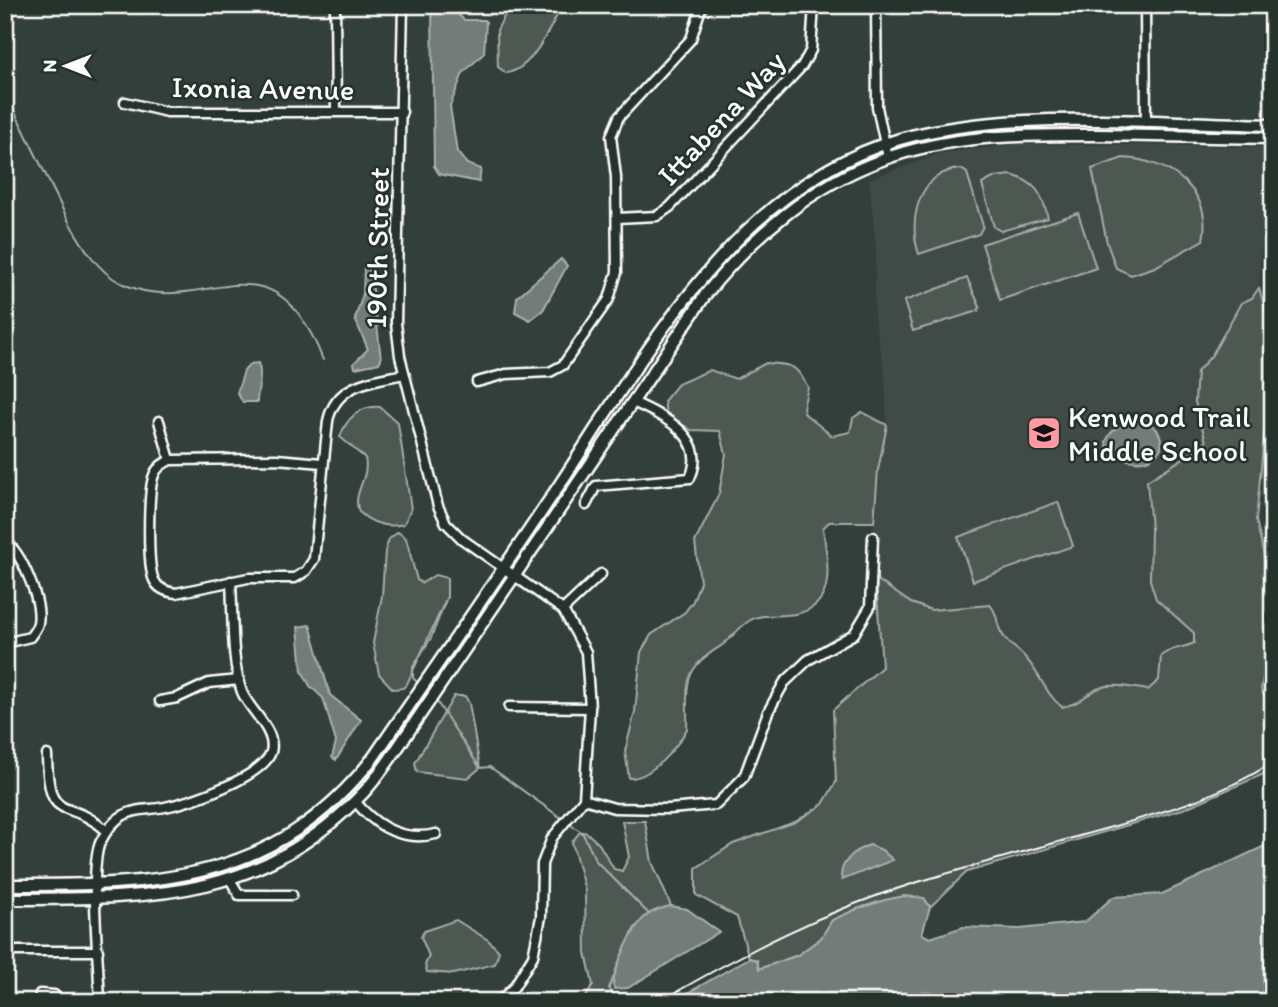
<svg xmlns="http://www.w3.org/2000/svg" width="1278" height="1007" viewBox="0 0 1278 1007" font-family="Itim,sans-serif">
  <style>
    .built { fill: #404c47 }
    .green { fill: #4d5853; stroke: #a6aca9; stroke-width: 2 }
    .water { fill: #737b78; stroke: #abb0ae; stroke-width: 2 }
    .lines { fill: none; stroke-linecap: round; stroke-linejoin: round }
    .stream { stroke: #abb0ae; stroke-width: 2 }
    .minor-casing { stroke: #fff; stroke-width: 13 }
    .major-casing { stroke: #fff; stroke-width: 15 }
    .minor { stroke: #26332d; stroke-width: 8 }
    .major { stroke: #26332d; stroke-width: 10 }
    .rail { stroke: #fff; stroke-width: 2 }
    .labels { text-anchor: middle; dominant-baseline: central; stroke-width: 5; stroke-linejoin: round; paint-order: stroke }
    .street-label { font-size: 30px; fill: #fff; stroke: #26332d }
    .poi-label { font-size: 30px; fill: #fff; stroke: #26332d; text-anchor: start }
  </style>
  <rect width="100%" height="100%" fill="#333f3a"/>
  <filter id="ink" filterUnits="userSpaceOnUse"><feTurbulence type="fractalNoise" baseFrequency=".0143" numOctaves="2"/><feDisplacementMap in="SourceGraphic" scale="14" xChannelSelector="R" yChannelSelector="G"/><feConvolveMatrix kernelMatrix="1 2 1 2 8 2 1 2 1" color-interpolation-filters="sRGB"/></filter>
  <g filter="url(#ink)">
    <polygon class="built" points="1019,144 1262,147 1263,210 1259,288 1252,298 1241,303 1212,355 1197,372 1195,402 1206,441 1201,448 1184,456 1147,481 1146,488 1151,529 1150,581 1156,599 1194,633 1194,642 1184,648 1169,649 1159,680 1148,690 1115,686 1098,689 1074,706 1062,707 1052,699 1023,655 1014,649 1000,631 996,610 991,605 931,610 911,603 876,579 874,522 878,470 887,425 885,373 874,316 876,247 869,179 942,153"/>
    <g class="green">
      <path d="M510,5H563C550,26 533,70 506,73L498,67L497,30Z"/>
      <path d="M1123,158C1169,160 1213,190 1203,240L1155,267L1131,275L1116,268L1107,243L1092,169Z"/>
      <path d="M961,169L967,173L983,226L979,234L919,254C907,221 919,170 961,169Z"/>
      <path d="M1011,175C1036,182 1042,193 1048,218L1001,231L994,227L982,184L995,177Z"/>
      <polygon points="1078,213 1096,268 1000,300 982,244"/>
      <polygon points="967,278 980,307 978,311 913,331 904,301"/>
      <path d="M1259,288L1268,318L1267,405L1256,520L1273,595V631L1261,689L1273,716V760L1264,774L1183,809L967,872L930,907L924,898L885,900L857,909L833,920L821,938L798,955L758,969L757,960L749,958L737,917L696,895V868L733,844L795,822L823,804L836,782L833,710L882,667L876,579L911,603L931,610L990,605C998,613 996,621 1000,630C1005,641 1014,647 1022,654C1039,670 1044,693 1062,707C1077,705 1084,696 1097,689C1112,682 1132,688 1148,690L1159,680L1161,656C1171,647 1182,649 1194,643V633L1156,599L1150,580L1151,529L1147,481C1159,473 1200,449 1206,442L1195,402L1197,372L1212,355L1241,303L1252,298Z"/>
      <path d="M766,363C792,365 795,363 808,387L803,408L805,414L832,436L850,432L853,418L862,412L887,425L878,470L874,522H829L823,528C828,567 839,612 786,615C775,616 759,614 749,621C739,627 731,639 721,646C707,655 694,663 689,680C685,696 688,713 687,729C677,747 651,779 629,778L625,751L635,712L641,652L651,635L685,612L693,601L700,582L695,542L719,494L726,454L720,431L691,430L666,414L664,401L678,384L710,370L736,379Z"/>
      <path d="M380,407L398,423L411,509L404,524C387,528 372,524 359,512C351,493 370,479 365,458L340,437C346,419 360,405 380,407Z"/>
      <polygon points="1058,502 1073,546 973,581 958,537"/>
      <polygon points="398,532 406,538 417,580 422,583 435,575 447,578 447,597 407,684 403,688 393,689 379,674 373,643 382,596 385,551 389,539"/>
      <polygon points="454,696 465,696 469,703 480,768 468,778 417,772 415,763"/>
      <polygon points="622,821 645,821 652,862 671,906 646,916 634,929 609,988 616,1000 583,1002 593,985 586,953 585,891 572,842 579,833 586,832 599,844 614,869 622,871 629,857"/>
      <polygon points="456,920 488,940 499,951 495,964 454,974 427,972 425,965 429,956 421,937 424,931"/>
    </g>
    <g class="water">
      <polygon points="432,5 449,5 464,20 484,20 486,22 484,53 463,73 450,106 457,152 467,164 481,169 479,182 439,174 434,166"/>
      <polygon points="561,259 567,266 543,310 530,320 515,312 517,297"/>
      <polygon points="367,265 371,272 381,359 379,363 355,368 354,363 368,349 355,319 363,294 364,267"/>
      <path d="M258,363C263,374 257,390 257,402H243L237,393L244,371L250,364Z"/>
      <path d="M1138,420C1154,423 1163,432 1161,448C1148,468 1125,463 1108,450L1106,442C1111,427 1124,423 1138,420Z"/>
      <polygon points="310,625 330,695 361,720 336,760 332,757 336,742 323,698 310,686 302,671 298,627"/>
      <polygon points="1273,842 1273,1002 672,1002 749,958 757,960 759,969 798,955 821,938 832,920 857,909 885,900 904,896 924,898 930,907 922,934 930,938 963,927 1020,929 1085,922 1113,897 1162,894"/>
      <path d="M870,845L882,850L893,860L842,880C837,865 855,849 870,845Z"/>
      <path d="M671,906L687,909L719,932L628,988L614,989C609,976 634,925 646,916C653,910 663,908 671,906Z"/>
    </g>
    <g class="lines">
      <g class="stream">
        <path d="M5,92L69,222C81,243 98,272 121,283C203,323 270,223 323,360"/>
        <polyline points="418,683 413,678 413,667 431,638 447,597"/>
        <polyline points="435,699 480,768 490,767 564,820"/>
        <polyline points="569,824 582,832 596,861 649,914"/>
      </g>
      <g class="minor-casing">
        <g id="minor">
          <polyline points="335,5 336,111"/>
          <polyline points="403,5 396,323 400,356 438,506 446,523 462,539 563,610 586,652 590,708 584,799 552,838 542,864 541,917 533,956 514,987 499,1002"/>
          <polyline points="876,5 877,107 888,158"/>
          <polyline points="1145,5 1146,122"/>
          <polyline points="125,102 167,112 402,112"/>
          <polyline points="617,218 657,216 670,207 802,66 811,50 814,5"/>
          <polyline points="477,382 506,374 550,372 563,365 609,299 617,272 616,177 611,136 619,117 691,39 702,5"/>
          <polyline points="159,421 170,460"/>
          <path d="M322,463L277,459L170,460C163,464 157,467 154,475C148,489 147,566 154,580C158,589 167,592 176,593L248,578H295L306,571L314,559L328,421C336,383 372,381 404,374"/>
          <path d="M586,505L596,486L690,478C709,437 663,416 633,402"/>
          <path d="M5,541C22,553 42,602 38,623C37,628 33,633 30,637L5,643"/>
          <polyline points="563,610 601,574"/>
          <polyline points="160,701 177,698 209,683 239,680"/>
          <polyline points="509,707 590,708"/>
          <path d="M47,755C48,828 67,795 107,831"/>
          <polyline points="584,799 614,808 669,809 716,805 744,777 768,712 784,683 808,660 854,634 870,607 873,537"/>
          <path d="M355,801C376,827 402,842 436,834"/>
          <polyline points="230,879 239,895 292,895"/>
          <polyline points="13,951 98,951"/>
          <polyline points="38,1002 40,994 54,995 54,1002"/>
          <path d="M100,1002C99,969 89,868 100,843C105,833 114,820 124,815C136,808 151,810 165,807C190,802 263,777 271,752C277,731 249,710 242,692C231,662 233,614 231,581"/>
        </g>
      </g>
      <g class="major-casing">
        <g id="major">
          <path d="M5,885C153,885 272,886 373,758C432,672 492,586 550,499C642,362 730,188 900,139C1011,108 1157,123 1273,125"/>
          <path d="M5,899C145,898 259,903 364,792C379,776 392,756 405,737L706,294C752,237 812,185 882,160C951,134 1024,135 1097,135C1156,136 1214,137 1273,138"/>
        </g>
      </g>
      <use href="#minor" class="minor"/>
      <use href="#major" class="major"/>
      <path class="rail" d="M659,1002C743,953 825,910 918,882C979,864 1040,847 1101,830C1161,813 1221,796 1273,762"/>
    </g>
  </g>
  <defs>
    <g id="school-square" transform="scale(1.75)"><rect x="-9" y="-9" width="18" height="18" rx="4" fill="#ff9aa2" stroke="#26332d"/><path d="M0-5L7-2L0 1L-7-2ZM-4 1L0 2.5L4 1V4Q0 6-4 4Z" fill="#111"/></g>
  </defs>
  <g fill-rule="evenodd">
    <use href="#school-square" x="1044" y="433"/>
  </g>
  <g class="labels">
    <g class="street-label">
      <text transform="translate(263 88) rotate(1)">Ixonia Avenue</text>
      <text transform="translate(721 118) rotate(-47)">Ittabena Way</text>
      <text transform="translate(377 248) rotate(-89)">190th Street</text>
    </g>
    <g class="poi-label">
      <text x="1068" y="416">Kenwood Trail<tspan x="1068" dy="34">Middle School</tspan></text>
    </g>
  </g>
  <rect width="1278" height="1007" fill="none" stroke="#26332d" stroke-width="28"/>
  <rect x="14" y="14" width="1250" height="979" fill="none" stroke="#fff" stroke-width="2.5" filter="url(#ink)"/>
  <g transform="translate(66 66) rotate(270)" stroke="#26332d" stroke-width="5" paint-order="stroke">
  <path d="M0-5L12 26L0 18L-12 26Z" fill="#ffffff"/>
  <text y="-10" font-size="19" font-weight="bold" text-anchor="middle" fill="#ffffff">N</text>
  </g>
</svg>
